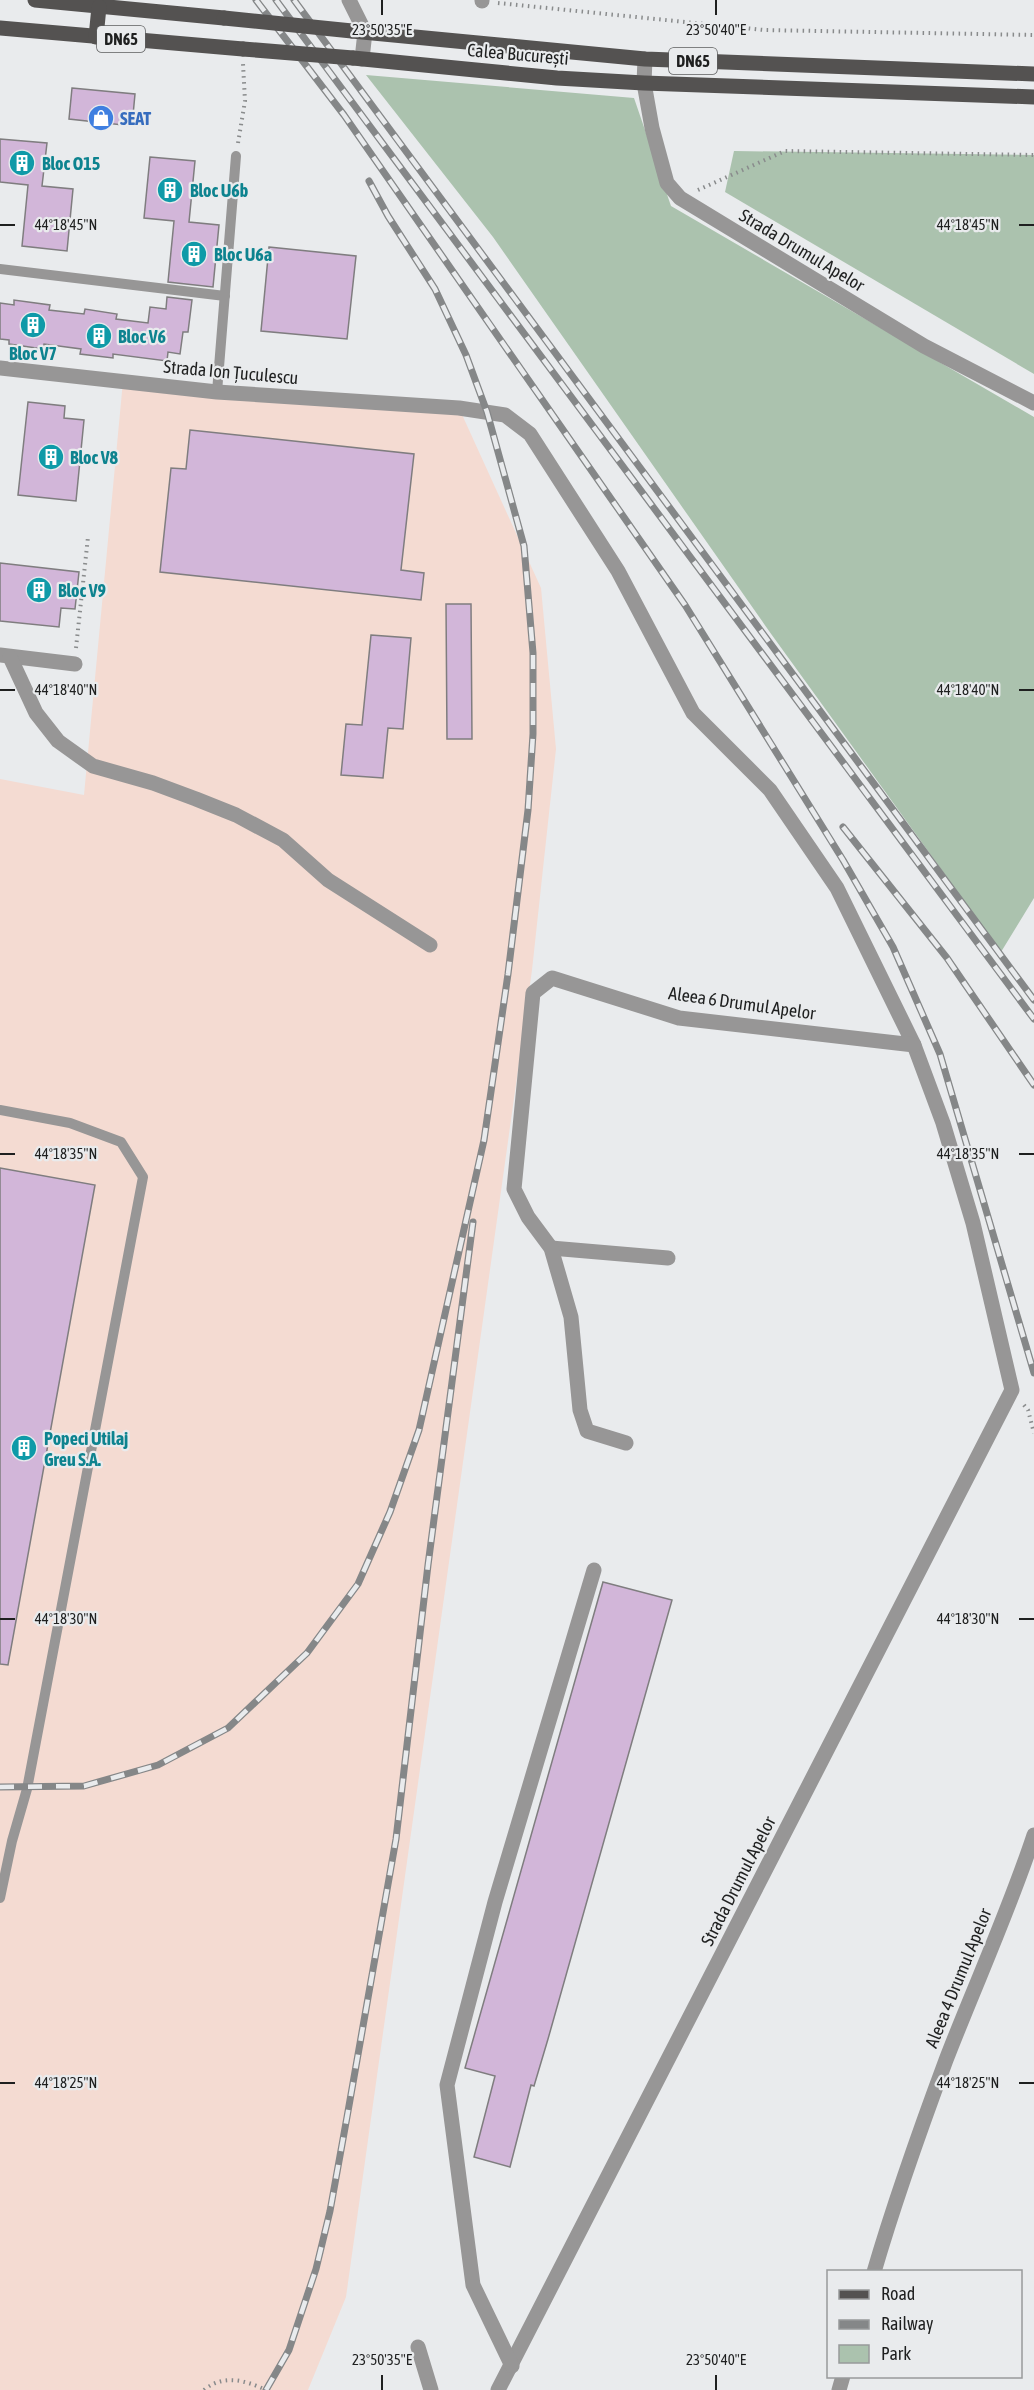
<svg xmlns="http://www.w3.org/2000/svg" width="1034" height="2390" viewBox="0 0 1034 2390" font-family="'Asap Condensed',sans-serif">
  <style>
    .industrial { fill: #f4dbd2 }
    .green { fill: #abc2ae }
    .building { fill: #d2b6d9; stroke: #7f7d7f; stroke-width: 1.5 }
    .lines { fill: none; stroke-linecap: round; stroke-linejoin: round }
    .path { stroke: #898b8c; stroke-width: 4; stroke-dasharray: 1.5 4.5; stroke-linecap: butt }
    .service { stroke: #979696; stroke-width: 10 }
    .minor { stroke: #979696; stroke-width: 15 }
    .primary { stroke: #545251; stroke-width: 15 }
    .rail-casing { stroke: #858788; stroke-width: 7 }
    .rail { stroke: #e9ebed; stroke-width: 4.5; stroke-dasharray: 14; stroke-linecap: butt }
    .primary-bridge { stroke: #545251; stroke-width: 15 }
    .ticks { fill: none; stroke: #1f2020; stroke-width: 2 }
    .labels { text-anchor: middle; dominant-baseline: central; stroke-width: 4.5; stroke-linejoin: round; paint-order: stroke }
    .shield { fill: #e9ebed; stroke: #5c5d5e; stroke-width: 1.5 }
    .shield-label { font-size: 16px; font-weight: bold; fill: #1f2020 }
    .street-label { font-size: 18px; fill: #1f2020; stroke: #e9ebed }
    .shop-label { font-size: 18px; font-weight: bold; fill: #366cbe; stroke: #e9ebed; text-anchor: start }
    .culture-label { font-size: 18px; font-weight: bold; fill: #0d838f; stroke: #e9ebed; text-anchor: start }
    .ticks-label { font-size: 15px; text-anchor: middle; fill: #1f2020; stroke: #e9ebed; stroke-width: 4.5; stroke-linejoin: round; paint-order: stroke }
  </style>
  <rect width="100%" height="100%" fill="#e9ebed"/>
  <polygon class="industrial" points="123,381 459,408 541,588 556,749 532,970 346,2297 308,2390 0,2390 0,779 84,795"/>
  <g class="green">
    <polygon points="366,75 634,98 671,206 1034,417 1034,898 1001,952 769,631 493,237"/>
    <polygon points="734,151 1034,155 1034,374 725,192"/>
  </g>
  <g class="building">
    <polygon points="72,88 135,94 132,126 69,119"/>
    <polygon points="0,139 47,143 42,186 73,189 67,251 22,246 28,185 0,182"/>
    <polygon points="150,157 195,161 189,222 219,225 213,287 168,282 174,221 144,218"/>
    <polygon points="269,247 356,256 347,339 261,331"/>
    <polygon points="167,297 192,300 188,332 183,332 180,354 168,352 167,361 113,354 113,358 80,354 81,349 44,344 43,349 9,344 9,340 0,339 0,303 14,305 14,300 50,305 49,310 84,314 85,309 117,314 116,319 148,323 150,307 166,309"/>
    <polygon points="28,402 65,406 64,418 84,420 76,501 18,495"/>
    <polygon points="190,430 414,454 401,570 424,573 421,600 160,572 171,468 186,469"/>
    <polygon points="0,563 79,572 75,609 61,608 59,627 0,621"/>
    <polygon points="446,604 471,604 472,739 447,739"/>
    <polygon points="371,635 411,638 403,729 388,728 383,778 341,775 346,724 362,725"/>
    <polygon points="0,1168 95,1185 8,1665 0,1664"/>
    <polygon points="603,1582 672,1600 548,2039 534,2086 531,2085 510,2167 474,2157 495,2076 465,2068"/>
  </g>
  <g class="lines">
    <g class="path">
      <polyline points="498,3 764,30 1034,35"/>
      <polyline points="238,143 245,101 243,64"/>
      <polyline points="698,190 785,151 1034,155"/>
      <polyline points="76,648 88,537"/>
      <polyline points="1024,1405 1028,1410 1034,1433"/>
      <path d="M204,2390C223,2374 245,2380 266,2390"/>
    </g>
    <g class="service">
      <polyline points="0,269 225,296"/>
      <polyline points="217,392 236,156"/>
      <polyline points="0,1110 70,1123 121,1142 143,1177 27,1789 12,1841 0,1898"/>
    </g>
    <g class="minor">
      <polyline points="349,0 365,32 362,59"/>
      <polyline points="482,1 482,0"/>
      <polyline points="645,59 644,83 652,128 667,183 680,198 924,346 1034,403"/>
      <polyline points="0,368 217,392 459,408 505,415 530,434 618,571 693,713 770,790 837,888 914,1045 943,1123 973,1223 1012,1390 498,2390"/>
      <polyline points="0,655 75,664"/>
      <polyline points="10,657 36,713 58,741 93,766 153,783 196,799 236,815 283,840 328,880 430,945"/>
      <polyline points="551,1248 668,1258"/>
      <polyline points="626,1443 587,1431 580,1410 571,1317 551,1248 528,1217 514,1189 533,993 552,978 679,1018 914,1045"/>
      <path d="M874,2272C895,2200 920,2130 946,2060C975,1985 1009,1911 1034,1835"/>
      <polyline points="418,2347 431,2390"/>
      <polyline points="512,2366 473,2285 447,2085 495,1902 594,1570"/>
      <polyline points="839,2390 843,2376"/>
    </g>
    <g class="primary">
      <polyline points="35,0 224,18"/>
      <polyline points="0,28 243,49"/>
      <polyline points="352,31 645,59 1034,74"/>
      <polyline points="96,37 99,7"/>
      <polyline points="353,58 557,78 644,83 1034,97"/>
    </g>
    <g class="rail-casing">
      <g id="rail">
        <polyline points="256,0 344,115 685,605 843,860 893,947 940,1054 1034,1373"/>
        <polyline points="276,0 1034,1019"/>
        <polyline points="294,0 1034,1000"/>
        <polyline points="843,827 947,958 1034,1085"/>
        <polyline points="0,1787 84,1786 158,1765 228,1728 307,1653 358,1584 390,1512 419,1430 484,1140 508,974 528,810 533,734 533,653 524,546 487,412 466,355 435,289 388,216 369,181"/>
        <polyline points="266,2390 289,2350 316,2269 330,2211 347,2117 396,1839 428,1565 473,1222"/>
      </g>
    </g>
    <use href="#rail" class="rail"/>
    <g class="primary-bridge">
      <polyline points="224,18 352,31"/>
      <polyline points="243,49 353,58"/>
    </g>
  </g>
  <path class="ticks" d="M382,0V15M716,0V15M0,225H15M1019,225H1034M0,690H15M1019,690H1034M0,1154H15M1019,1154H1034M0,1619H15M1019,1619H1034M0,2083H15M1019,2083H1034M382,2375V2390M716,2375V2390"/>
  <defs>
    <g id="shop-disc" transform="scale(1.35)"><circle r="9.5" fill="#3f7fe0" stroke="#e9ebed"/><path d="M-5-2.5h2.3a2.7 3.5 0 0 1 5.4 0H5L5.5 6h-11ZM-1.5-2.5h3a1.5 2.3 0 0 0-3 0Z" fill="#fff"/></g>
    <g id="building-disc" transform="scale(1.35)"><circle r="9.5" fill="#0f9aa8" stroke="#e9ebed"/><path d="M-4-6H4V6H1V3H-1V6H-4ZM-2.5-4.3h1.7v1.8h-1.7ZM.8-4.3h1.7v1.8H.8ZM-2.5-1h1.7V.8h-1.7ZM.8-1h1.7V.8H.8Z" fill="#fff"/></g>
  </defs>
  <g fill-rule="evenodd">
    <use href="#shop-disc" x="101" y="118"/>
    <use href="#building-disc" x="22" y="163"/>
    <use href="#building-disc" x="170" y="190"/>
    <use href="#building-disc" x="194" y="254"/>
    <use href="#building-disc" x="33" y="325"/>
    <use href="#building-disc" x="99" y="336"/>
    <use href="#building-disc" x="51" y="457"/>
    <use href="#building-disc" x="39" y="590"/>
    <use href="#building-disc" x="24" y="1448"/>
  </g>
  <g class="labels">
    <g class="shield">
      <rect x="97" y="26" width="48" height="26" rx="4.5"/>
      <rect x="669" y="48" width="48" height="26" rx="4.5"/>
    </g>
    <g class="shield-label">
      <text x="121" y="39">DN65</text>
      <text x="693" y="61">DN65</text>
    </g>
    <g class="street-label">
      <text transform="translate(518 54) rotate(5)">Calea București</text>
      <text transform="translate(802 250) rotate(31)">Strada Drumul Apelor</text>
      <text transform="translate(231 372) rotate(5)">Strada Ion Țuculescu</text>
      <text transform="translate(742 1003) rotate(8)">Aleea 6 Drumul Apelor</text>
      <text transform="translate(738 1881) rotate(-63)">Strada Drumul Apelor</text>
      <text transform="translate(958 1978) rotate(-68)">Aleea 4 Drumul Apelor</text>
    </g>
    <g class="shop-label">
      <text x="120" y="118">SEAT</text>
    </g>
    <g class="culture-label">
      <text x="42" y="163">Bloc O15</text>
      <text x="190" y="190">Bloc U6b</text>
      <text x="214" y="254">Bloc U6a</text>
      <text x="118" y="336">Bloc V6</text>
      <text x="33" y="353" text-anchor="middle">Bloc V7</text>
      <text x="70" y="457">Bloc V8</text>
      <text x="58" y="590">Bloc V9</text>
      <text x="44" y="1438">Popeci Utilaj<tspan x="44" dy="21">Greu S.A.</tspan></text>
    </g>
  </g>
  <g class="ticks-label">
    <text x="382" y="35">23°50'35"E</text>
    <text x="716" y="35">23°50'40"E</text>
    <text x="66" y="230">44°18'45"N</text>
    <text x="968" y="230">44°18'45"N</text>
    <text x="66" y="695">44°18'40"N</text>
    <text x="968" y="695">44°18'40"N</text>
    <text x="66" y="1159">44°18'35"N</text>
    <text x="968" y="1159">44°18'35"N</text>
    <text x="66" y="1624">44°18'30"N</text>
    <text x="968" y="1624">44°18'30"N</text>
    <text x="66" y="2088">44°18'25"N</text>
    <text x="968" y="2088">44°18'25"N</text>
    <text x="382" y="2365">23°50'35"E</text>
    <text x="716" y="2365">23°50'40"E</text>
  </g>
  <rect x="827" y="2270" width="195" height="108" fill="#e9ebed" stroke="#989a9b" stroke-width="1.5"/>
  <rect x="839" y="2290" width="30" height="9" fill="#545251" stroke="#989a9b" stroke-width="1.5"/>
  <text x="881" y="2300" font-size="18" fill="#1f2020">Road</text>
  <rect x="839" y="2320" width="30" height="9" fill="#858788" stroke="#989a9b" stroke-width="1.5"/>
  <text x="881" y="2330" font-size="18" fill="#1f2020">Railway</text>
  <rect x="839" y="2345" width="30" height="18" fill="#abc2ae" stroke="#989a9b" stroke-width="1.5"/>
  <text x="881" y="2360" font-size="18" fill="#1f2020">Park</text>
</svg>
